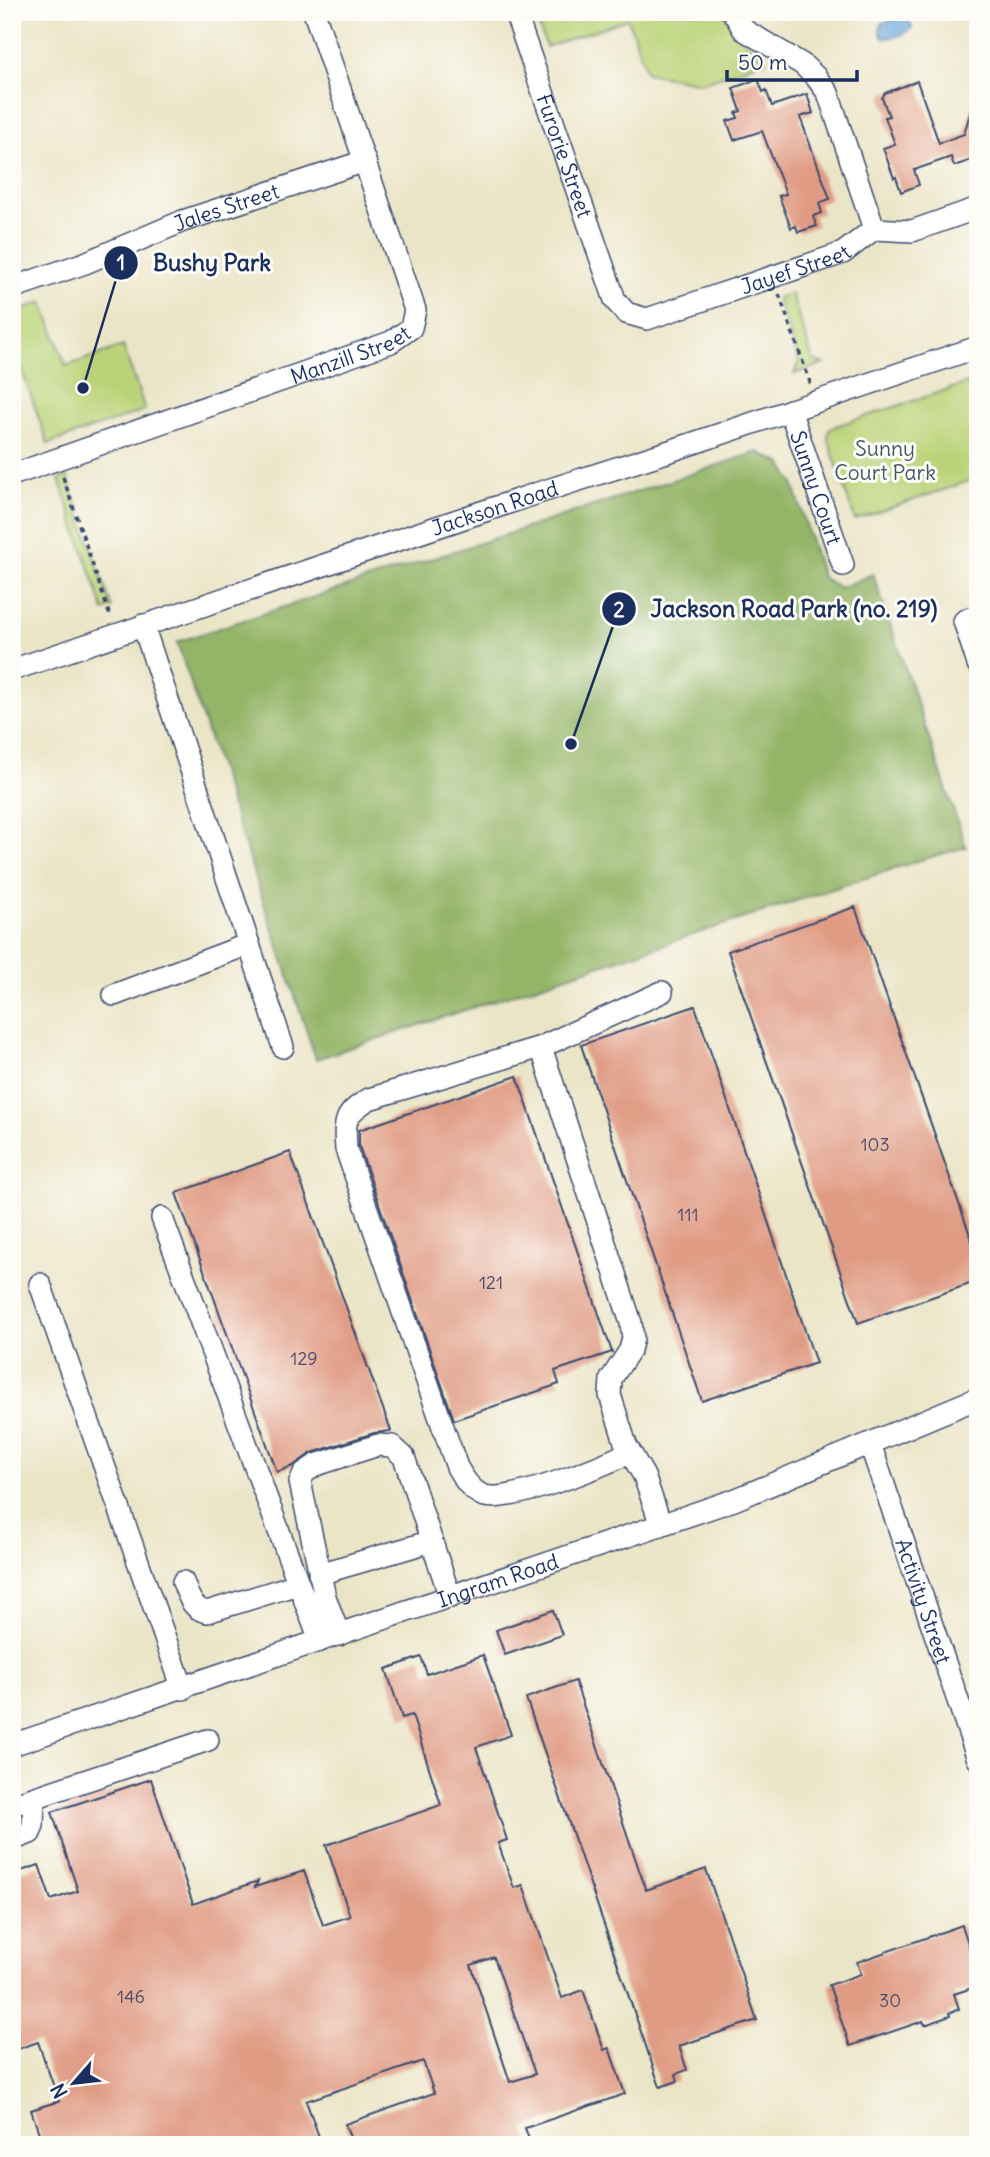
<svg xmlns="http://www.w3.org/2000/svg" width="990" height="2157" viewBox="0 0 990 2157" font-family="Delius,sans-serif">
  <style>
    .green { fill: #bbd378; stroke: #6b816b; stroke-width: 2 }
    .forest { fill: #94b568; stroke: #587263; stroke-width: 2 }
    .water { fill: #69a7db; stroke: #426b9c; stroke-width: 2 }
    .building { fill: #e09b84; fill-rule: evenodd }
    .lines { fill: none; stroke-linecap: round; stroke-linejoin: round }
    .minor-casing { stroke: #3a4a6e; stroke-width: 24 }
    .path { stroke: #3a4a6e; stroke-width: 3.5; stroke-dasharray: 5 5; stroke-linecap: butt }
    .minor { stroke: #fff; stroke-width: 21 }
    .labels { text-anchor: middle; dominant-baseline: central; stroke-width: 6; stroke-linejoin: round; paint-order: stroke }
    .number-label { font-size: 18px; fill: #4c4a68 }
    .street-label { font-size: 21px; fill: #1b2f5e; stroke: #fdfcf7 }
    .park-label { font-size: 21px; fill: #435864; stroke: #fdfcf7 }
    .leader { fill: none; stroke: #1b2f5e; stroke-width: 2.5 }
    .callout-dot { fill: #1b2f5e; stroke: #fdfcf7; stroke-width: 2.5 }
    .mark-label { font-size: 21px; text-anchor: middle; font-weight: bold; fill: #fff }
    .callout-label { font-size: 23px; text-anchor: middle; font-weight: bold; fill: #1b2f5e; stroke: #fdfcf7; stroke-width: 6; stroke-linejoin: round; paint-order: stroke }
  </style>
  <rect width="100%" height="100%" fill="#fdfcf7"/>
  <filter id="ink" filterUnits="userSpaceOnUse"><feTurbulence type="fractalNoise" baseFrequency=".0143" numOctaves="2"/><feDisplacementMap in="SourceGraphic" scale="14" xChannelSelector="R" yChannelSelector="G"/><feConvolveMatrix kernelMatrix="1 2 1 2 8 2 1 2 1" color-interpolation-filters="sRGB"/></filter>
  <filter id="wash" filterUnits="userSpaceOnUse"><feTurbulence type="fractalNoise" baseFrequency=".00686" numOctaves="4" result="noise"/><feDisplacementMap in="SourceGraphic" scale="28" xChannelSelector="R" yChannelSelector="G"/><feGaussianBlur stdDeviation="1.57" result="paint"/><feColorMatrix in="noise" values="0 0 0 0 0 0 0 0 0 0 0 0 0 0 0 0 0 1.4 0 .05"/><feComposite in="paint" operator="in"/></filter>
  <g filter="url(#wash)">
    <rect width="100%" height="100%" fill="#ebe5c7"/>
    <g class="green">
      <polygon points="534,12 722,12 738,34 766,60 702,83 647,73 628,19 546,47"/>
      <polygon points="791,293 813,360 824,364 794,374 799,362 777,298"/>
      <polygon points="43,302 66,366 123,346 145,410 48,444 12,342 12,313"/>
      <polygon points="968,383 978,412 978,478 855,520 828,439 829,430 836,426"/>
      <polygon points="67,476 112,608 104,611 59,479"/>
    </g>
    <polygon class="forest" points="758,452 781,463 793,483 822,577 840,588 873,574 966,847 917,861 316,1059 177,642"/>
    <path class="water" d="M905,16L909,19L912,28C905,34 890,40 882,37L880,30L882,23Z"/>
    <g id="blocks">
      <g class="building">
        <polygon points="758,79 763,92 766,90 772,106 807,94 813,113 800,117 830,199 819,203 822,213 813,216 817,226 798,232 796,226 791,228 779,196 786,194 762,131 734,140 727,121 738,118 736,113 741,111 733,88"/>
        <polygon points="917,81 939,143 964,134 974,100 978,101 978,158 954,166 951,157 914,170 919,185 901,192 896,177 894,178 883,148 895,144 885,117 889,116 882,98 885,93"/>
        <polygon points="855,907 978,1258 978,1281 858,1323 728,951"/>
        <polygon points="695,1006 816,1363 702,1401 581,1045"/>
        <polygon points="517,1076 612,1352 555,1371 559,1384 454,1420 359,1146 359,1130"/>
        <polygon points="290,1152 391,1431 374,1433 312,1453 293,1466 277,1472 176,1193"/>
        <polygon points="553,1610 562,1635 505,1655 496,1630"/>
        <path d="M483,1655L511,1735L476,1747L507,1840L498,1843L514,1888L523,1885L562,1998L583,1990L604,2050L609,2048L625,2094L525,2128L531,2145H353L345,2124L434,2093L423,2061L306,2101L322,2145H43L31,2110L59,2101L38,2042L12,2051V1874L39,1865L51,1900L78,1891L52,1812L151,1779L193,1904L258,1881L255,1887L304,1871L323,1925L350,1916L326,1845L441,1805L412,1715L402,1718L386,1669L421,1657L427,1674ZM494,1957L535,2074L510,2082L471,1965Z"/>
        <polygon points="575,1681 646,1890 706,1869 757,2020 679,2046 687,2070 676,2074 678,2081 660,2087 526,1698"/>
        <polygon points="962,1925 978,1973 978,1986 954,1994 959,2009 949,2013 950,2016 925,2025 923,2021 850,2046 829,1985 861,1974 857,1962"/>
      </g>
    </g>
  </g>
  <g filter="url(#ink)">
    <use href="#blocks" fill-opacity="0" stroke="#3a4a6e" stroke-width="2"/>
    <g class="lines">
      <g class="minor-casing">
        <g id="minor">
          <path id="s1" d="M515,12L615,300L626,313L647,319L843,253L874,229L912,231L978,208"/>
          <polyline points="733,12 744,30 802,64 816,77 828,93 874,229"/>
          <path id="s2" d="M12,288L85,263L183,221L365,161"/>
          <path id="s3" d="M790,410L843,565"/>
          <path id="s4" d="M12,475L391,342L411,328L415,310L314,12"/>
          <polyline points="978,615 964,621 978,664"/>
          <polyline points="143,625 283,1047"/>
          <path id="s5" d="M12,670L535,494L670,451L978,347"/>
          <polyline points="114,995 249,944"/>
          <polyline points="541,1047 631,1323 633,1338 630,1350 611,1379 610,1395 626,1445 644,1476 661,1525"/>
          <polyline points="162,1218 320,1641"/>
          <polyline points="40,1284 183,1689"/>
          <path id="s6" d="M870,1444L978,1759"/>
          <path d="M630,1452C604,1465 506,1506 482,1495C470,1490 463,1477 457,1467L346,1149C344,1121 344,1114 369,1099L541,1047L662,992"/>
          <polyline points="319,1574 432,1541"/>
          <path d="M183,1582C189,1596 191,1609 207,1612L298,1584"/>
          <polyline points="325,1597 339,1635"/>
          <polyline points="306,1604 325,1597 300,1482 304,1473 316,1465 378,1445 392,1446 404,1457 450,1597"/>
          <path id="s7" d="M12,1745L734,1500L978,1398"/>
          <polyline points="12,1805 208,1740"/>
          <polyline points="12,1840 30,1833 33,1825 34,1798"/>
        </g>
      </g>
      <g class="path">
        <polyline points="779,294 811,385"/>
        <polyline points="63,477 111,619"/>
      </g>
      <use href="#minor" class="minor"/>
    </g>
  </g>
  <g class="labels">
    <g class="number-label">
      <text x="875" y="1144">103</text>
      <text x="688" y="1214">111</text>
      <text x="491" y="1282">121</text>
      <text x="304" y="1358">129</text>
      <text x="131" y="1996">146</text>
      <text x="890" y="2000">30</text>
    </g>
    <g class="street-label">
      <text stroke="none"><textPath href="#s1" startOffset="152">Furorie Street</textPath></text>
      <text stroke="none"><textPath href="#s2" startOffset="229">Jales Street</textPath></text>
      <text stroke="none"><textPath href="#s1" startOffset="500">Jayef Street</textPath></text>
      <text stroke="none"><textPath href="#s4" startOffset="359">Manzill Street</textPath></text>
      <text stroke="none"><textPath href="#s3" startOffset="82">Sunny Court</textPath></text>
      <text stroke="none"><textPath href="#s5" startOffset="509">Jackson Road</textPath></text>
      <text stroke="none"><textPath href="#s7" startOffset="513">Ingram Road</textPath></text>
      <text stroke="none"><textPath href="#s6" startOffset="166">Activity Street</textPath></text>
    </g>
    <g class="park-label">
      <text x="885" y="448">Sunny<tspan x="885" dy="24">Court Park</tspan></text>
    </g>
  </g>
  <path class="leader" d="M83 388L121 263M571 744L619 609"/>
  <g class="callout-dot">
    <circle cx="83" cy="388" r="7"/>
    <circle cx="571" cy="744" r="7"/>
    <circle cx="121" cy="263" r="18"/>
    <circle cx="619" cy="609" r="18"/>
  </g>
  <g class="mark-label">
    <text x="121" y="270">1</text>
    <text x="619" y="617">2</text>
  </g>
  <g class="callout-label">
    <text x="212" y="271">Bushy Park</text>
    <text x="794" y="617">Jackson Road Park (no. 219)</text>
  </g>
  <rect width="990" height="2157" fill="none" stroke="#fdfcf7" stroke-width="42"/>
  <g transform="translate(74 2083) rotate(242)" stroke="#fdfcf7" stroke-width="5" paint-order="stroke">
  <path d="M0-5L12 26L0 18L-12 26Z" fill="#1b2f5e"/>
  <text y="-10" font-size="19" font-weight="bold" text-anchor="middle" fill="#1b2f5e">N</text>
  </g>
  <path d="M727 70v10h130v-10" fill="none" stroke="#1b2f5e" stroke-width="3.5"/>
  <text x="738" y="70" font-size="21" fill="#1b2f5e" stroke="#fdfcf7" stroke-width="5" paint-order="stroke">50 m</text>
</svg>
